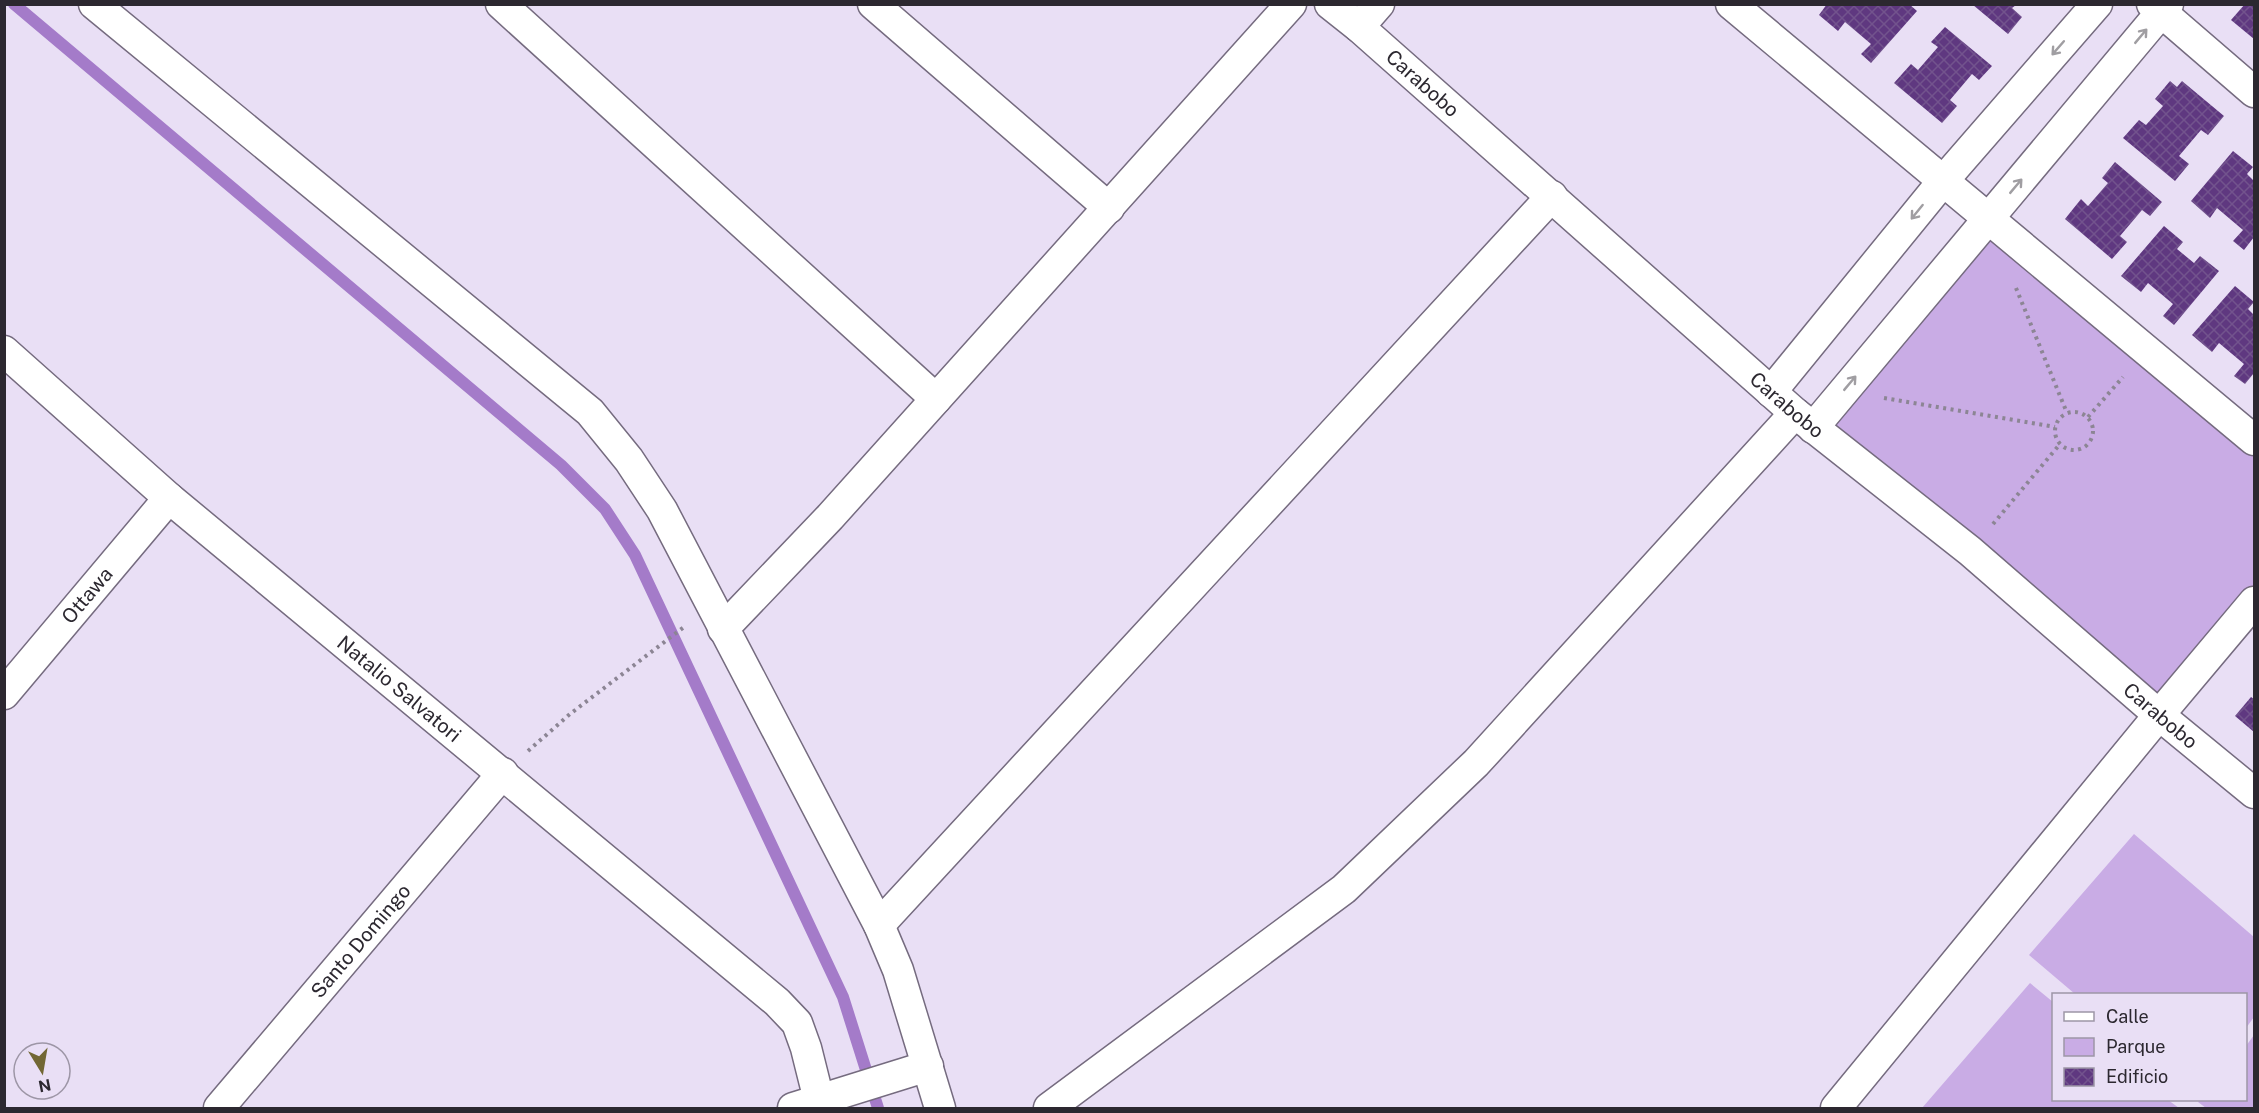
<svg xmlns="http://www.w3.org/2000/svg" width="2259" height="1113" viewBox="0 0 2259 1113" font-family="'Public Sans',sans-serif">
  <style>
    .green { fill: #c9ace5 }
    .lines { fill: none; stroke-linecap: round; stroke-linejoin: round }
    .stream { stroke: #a47bc9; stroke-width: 12 }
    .building { fill: url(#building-cross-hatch) }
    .street-casing { stroke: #756b7f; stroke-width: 33 }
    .path { stroke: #8c8594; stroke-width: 4; stroke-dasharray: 3 4.5; stroke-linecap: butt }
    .street { stroke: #fff; stroke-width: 30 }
    .oneway { stroke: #a09ea2 }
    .labels { text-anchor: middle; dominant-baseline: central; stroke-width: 6; stroke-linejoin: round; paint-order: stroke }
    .street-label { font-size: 20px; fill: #2c2830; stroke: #e9dff5 }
  </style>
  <defs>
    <pattern id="building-cross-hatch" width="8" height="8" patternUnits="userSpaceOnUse" patternTransform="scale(1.5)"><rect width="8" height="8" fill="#5f3880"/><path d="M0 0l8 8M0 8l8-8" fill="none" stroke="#72538d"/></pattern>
  </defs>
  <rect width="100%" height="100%" fill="#e9dff5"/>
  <g class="green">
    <polygon points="1988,219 2254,440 2254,602 2159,715 1813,428"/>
    <polygon points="2134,834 2254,937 2254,1017 2246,1028 2246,994 2075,994 2029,955"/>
    <polygon points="2030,983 2053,1002 2054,1100 2168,1100 2179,1108 1922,1108"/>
    <polygon points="2254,1035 2254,1108 2206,1108 2198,1102 2200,1100 2246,1100 2246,1046"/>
  </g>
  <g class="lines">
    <polyline class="stream" points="14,4 561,465 605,509 635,555 843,997 878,1108"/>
  </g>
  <g class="building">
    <polygon points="1827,4 1909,4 1917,11 1871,63 1861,54 1871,44 1845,22 1838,31 1819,15"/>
    <polygon points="2245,4 2254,6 2254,39 2231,20"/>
    <polygon points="1973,5 2016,5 2012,8 2022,17 2008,34"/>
    <polygon points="1945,27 1992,66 1979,80 1972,74 1950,100 1957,106 1942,123 1894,83 1911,64 1918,70 1938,47 1931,42"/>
    <polygon points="2170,81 2177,87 2182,81 2224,116 2208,135 2201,130 2179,156 2189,164 2175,181 2123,138 2139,120 2146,125 2163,106 2155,99"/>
    <polygon points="2233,151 2253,167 2247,174 2254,181 2254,237 2244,250 2233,241 2243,230 2217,208 2210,218 2191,201"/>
    <polygon points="2115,162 2162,202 2150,216 2142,210 2120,236 2127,242 2112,259 2065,219 2081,199 2088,206 2108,183 2102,178"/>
    <polygon points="2164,226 2183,242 2177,249 2194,263 2200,256 2219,271 2174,325 2163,316 2173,304 2148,283 2141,292 2121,276"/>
    <polygon points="2235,286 2254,302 2248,309 2254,315 2254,373 2245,384 2234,376 2244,364 2219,343 2212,352 2192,335"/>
    <polygon points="2251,697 2254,699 2254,732 2235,716"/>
  </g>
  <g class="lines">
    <g class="street-casing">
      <g id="street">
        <polyline points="94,4 590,412 629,460 662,510 879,925 898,970 940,1108"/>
        <polyline points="501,4 936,399"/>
        <polyline points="873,4 1109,208"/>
        <path id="s1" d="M1330,4L1359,27L1795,413L1970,551L2159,715L2254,793"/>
        <polyline points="1731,4 2254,440"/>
        <polyline points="2152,4 2254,92"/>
        <polyline points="1359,27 1379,4"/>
        <path id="s2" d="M4,351L169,498L777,1002L797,1023L806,1048L821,1108"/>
        <polyline points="1771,392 1943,181 2097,4"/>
        <polyline points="1813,428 2168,4"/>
        <polyline points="723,629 830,517 1291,4"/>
        <path id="s3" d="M4,694L169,498"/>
        <polyline points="879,925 1552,196"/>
        <path id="s4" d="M219,1108L503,773"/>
        <polyline points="793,1108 928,1066"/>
        <polyline points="1049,1108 1344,889 1476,763 1795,413"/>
        <polyline points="1836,1108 2159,715 2254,602"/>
      </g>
    </g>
    <g class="path">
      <polyline points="2016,288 2067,413"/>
      <polyline points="1884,398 2055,427"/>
      <circle cx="2074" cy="431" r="19"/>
      <polyline points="2088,417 2123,377"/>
      <polyline points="1993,524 2060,444"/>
      <polyline points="528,751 570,714 684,627"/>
    </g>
    <use href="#street" class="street"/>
  </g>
  <defs><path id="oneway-shaft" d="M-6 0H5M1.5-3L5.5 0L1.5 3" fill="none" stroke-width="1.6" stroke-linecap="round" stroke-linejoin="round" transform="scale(1.5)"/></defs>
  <g class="oneway">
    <use href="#oneway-shaft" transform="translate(2141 36) rotate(-50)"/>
    <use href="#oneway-shaft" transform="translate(2058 48) rotate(131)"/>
    <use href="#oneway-shaft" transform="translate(2016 186) rotate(-50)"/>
    <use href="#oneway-shaft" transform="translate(1917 212) rotate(129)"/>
    <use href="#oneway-shaft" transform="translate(1850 383) rotate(-50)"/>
  </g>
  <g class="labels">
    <g class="street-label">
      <text stroke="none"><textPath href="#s1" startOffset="122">Carabobo</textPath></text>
      <text stroke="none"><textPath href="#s1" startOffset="608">Carabobo</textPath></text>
      <text stroke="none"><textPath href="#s3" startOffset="129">Ottawa</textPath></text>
      <text stroke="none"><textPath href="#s2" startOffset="520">Natalio Salvatori</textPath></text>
      <text stroke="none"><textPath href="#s1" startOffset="1094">Carabobo</textPath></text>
      <text stroke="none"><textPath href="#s4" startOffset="219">Santo Domingo</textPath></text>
    </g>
  </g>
  <rect width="2259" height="1113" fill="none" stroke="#2c2830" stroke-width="12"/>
  <rect x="2052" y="993" width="195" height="108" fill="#e9dff5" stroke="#9d96a6" stroke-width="1.5"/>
  <rect x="2064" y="1012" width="30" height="9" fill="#ffffff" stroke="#9d96a6" stroke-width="1.5"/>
  <text x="2106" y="1023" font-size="18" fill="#2c2830">Calle</text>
  <rect x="2064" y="1038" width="30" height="18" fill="#c9ace5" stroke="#9d96a6" stroke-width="1.5"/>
  <text x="2106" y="1053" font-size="18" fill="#2c2830">Parque</text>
  <rect x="2064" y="1068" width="30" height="18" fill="url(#building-cross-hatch)" stroke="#9d96a6" stroke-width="1.5"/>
  <text x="2106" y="1083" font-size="18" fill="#2c2830">Edificio</text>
  <g transform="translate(42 1071) rotate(169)"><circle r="28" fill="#e9dff5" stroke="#9d96a6" stroke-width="1.5"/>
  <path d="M0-4.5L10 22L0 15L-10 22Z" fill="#726734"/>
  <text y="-9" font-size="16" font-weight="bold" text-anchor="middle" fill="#2c2830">N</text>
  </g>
</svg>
